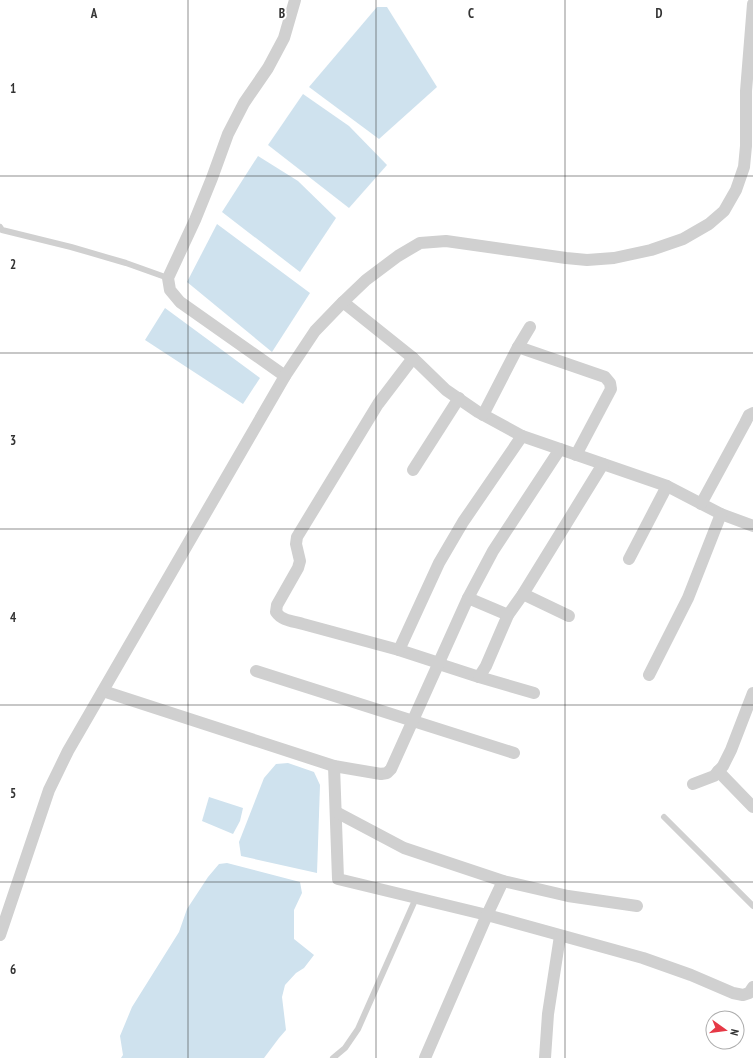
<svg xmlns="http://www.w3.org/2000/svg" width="753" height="1058" viewBox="0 0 753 1058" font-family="'PT Sans Narrow',sans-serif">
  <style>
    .water { fill: #cfe2ee }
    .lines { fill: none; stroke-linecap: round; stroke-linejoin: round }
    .lane { stroke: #d0d0d0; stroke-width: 6 }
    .street { stroke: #d0d0d0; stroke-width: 12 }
    .grid { fill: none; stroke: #333; stroke-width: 1; stroke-opacity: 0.55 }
    .grid-label { font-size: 13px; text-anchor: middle; font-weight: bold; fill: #333; stroke: #fff; stroke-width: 4; stroke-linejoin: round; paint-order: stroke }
  </style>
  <rect width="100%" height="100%" fill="#fff"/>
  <g class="water">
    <polygon points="377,7 387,7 437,87 379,139 309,87"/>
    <polygon points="303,94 349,126 387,165 349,208 268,145"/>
    <polygon points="258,156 298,181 336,218 300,272 222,212"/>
    <polygon points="217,224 310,293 272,352 187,282"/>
    <polygon points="165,308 260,378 243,404 145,340"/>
    <polygon points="288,763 314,772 320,785 317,873 241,856 239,842 264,778 276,764"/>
    <polygon points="209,797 243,808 240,821 233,834 202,821"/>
    <polygon points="227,863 300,882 302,893 294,910 294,939 314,955 304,968 296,973 285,985 282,997 286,1030 279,1038 264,1058 121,1058 123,1055 120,1036 132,1007 179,932 187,909 208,877 219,864"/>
  </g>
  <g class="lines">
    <g class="lane">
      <polyline points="0,227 2,230 71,247 126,263 168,278"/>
      <polyline points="664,817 753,906"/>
      <polyline points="333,1058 345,1048 358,1029 416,898"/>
    </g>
    <g class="street">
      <polyline points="343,302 413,358 446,390 478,412 522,436 667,486 721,514 753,526"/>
      <polyline points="518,347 605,377 610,383 611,389 576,455"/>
      <path d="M413,358L378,404L297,537L296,544L300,561L298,568L277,605L276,612C282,621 293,621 303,624L399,650L439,663"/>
      <polyline points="285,376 180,302 170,290 168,278 195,220 212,178 228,134 244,103 268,68 284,38 295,0"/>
      <polyline points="483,415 518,347 530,327"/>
      <polyline points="413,470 459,398"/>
      <polyline points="701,504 745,423 749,415 753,413"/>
      <polyline points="629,559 667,486"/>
      <polyline points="523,594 569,616"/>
      <polyline points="468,598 508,615"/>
      <polyline points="399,650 439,563 463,522 522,436"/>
      <polyline points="439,664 479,677 486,666 508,615 523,594 603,464"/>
      <polyline points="256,671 514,753"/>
      <polyline points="649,675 688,598 721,514"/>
      <polyline points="479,677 534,693"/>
      <polyline points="103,691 334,766 381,774 387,773 391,769 468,598 493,551 560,449"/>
      <polyline points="334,766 338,879 487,915 643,958 691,975 733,993 743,995 749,993 753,987"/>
      <polyline points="718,771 753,807"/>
      <polyline points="693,784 714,776 723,766 731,750 753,693"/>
      <polyline points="336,812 404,848 503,881 568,896 637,906"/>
      <polyline points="0,935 49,790 68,751 285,376 315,331 343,302 366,280 398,256 420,243 446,241 566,258 587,260 614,258 651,250 683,239 709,224 724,211 736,190 744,167 746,146 746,91 753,4"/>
      <polyline points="425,1058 487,915 503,881"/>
      <polyline points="545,1058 548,1014 560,936"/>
    </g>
  </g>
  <path class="grid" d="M188,0V1058M376,0V1058M565,0V1058M0,176H753M0,353H753M0,529H753M0,705H753M0,882H753"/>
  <g class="grid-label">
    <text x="94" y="18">A</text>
    <text x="282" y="18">B</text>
    <text x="471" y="18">C</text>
    <text x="659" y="18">D</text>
    <text x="13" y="93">1</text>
    <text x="13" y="269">2</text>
    <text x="13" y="445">3</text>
    <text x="13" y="622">4</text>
    <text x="13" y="798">5</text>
    <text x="13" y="974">6</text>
  </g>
  <g transform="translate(725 1030) rotate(104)"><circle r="19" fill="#ffffff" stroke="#adadad"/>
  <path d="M0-3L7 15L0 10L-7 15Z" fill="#e63946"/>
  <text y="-6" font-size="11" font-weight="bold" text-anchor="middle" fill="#333333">N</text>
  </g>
</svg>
